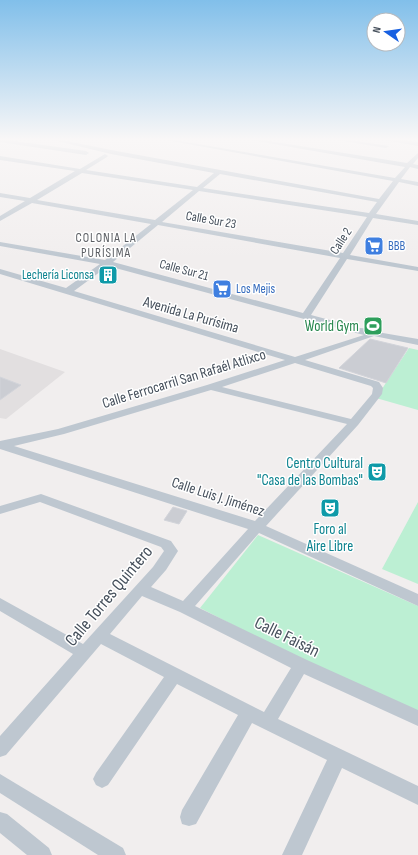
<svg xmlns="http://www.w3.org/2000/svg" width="418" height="855" viewBox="0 0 418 855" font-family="'Sofia Sans Condensed',sans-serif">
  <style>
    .education { fill: #e2dfe0 }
    .green { fill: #bcefd3 }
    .building { fill: #cbcdd3; stroke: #d2d4da }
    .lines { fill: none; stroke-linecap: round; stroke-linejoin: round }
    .minor { fill: #bec7d0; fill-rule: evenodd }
    .labels { text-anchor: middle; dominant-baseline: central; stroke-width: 3; stroke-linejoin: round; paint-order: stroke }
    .far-street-label { font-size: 13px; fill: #46505c; stroke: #fff }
    .far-neighbourhood-label { font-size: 13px; letter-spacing: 1px; fill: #5b5e63; stroke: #fff }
    .far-shop-label { font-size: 13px; fill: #366cbe; stroke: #fff; text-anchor: start }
    .far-culture-label { font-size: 13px; fill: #0d838f; stroke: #fff; text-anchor: end }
    .street-label { font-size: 15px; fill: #46505c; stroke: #fff }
    .leisure-label { font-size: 15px; fill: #27864d; stroke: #fff; text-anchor: end }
    .culture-label { font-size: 15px; fill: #0d838f; stroke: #fff; text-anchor: end }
    .near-street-label { font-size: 18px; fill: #46505c; stroke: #fff }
  </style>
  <rect width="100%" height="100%" fill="#f1eeee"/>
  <polygon class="education" points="0,349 65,372 6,419 0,418"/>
  <g class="green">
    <polygon points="409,348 418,350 418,410 376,398"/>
    <polygon points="418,502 418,584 382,569"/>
    <polygon points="258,535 418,606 418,720 200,608"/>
  </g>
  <g class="building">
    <polygon points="370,339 408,348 386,383 339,368"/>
    <polygon points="0,377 21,385 0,400"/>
    <polygon points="173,507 187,511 179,524 164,520"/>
  </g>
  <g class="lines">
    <g class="minor">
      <polygon points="0,139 86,151 89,153 86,155 0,142"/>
      <path d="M49,139H57L111,150L379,199L393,181L160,139H169L395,178L405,167L246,139H256L407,163L418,153V158L413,164L418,165V169L410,167L401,179L418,182V186L399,182L376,214L418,221V225L373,218L350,255L418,267V271L347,259L311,315L360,328L373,329L377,332L418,339V345L374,336L305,360L379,382L383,388L382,394L358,425L266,526L418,594V606L259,533L195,606L307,660L418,710V726L304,674L278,719L418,786V805L342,768L302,855H282L327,760L252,723L196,824L189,826L182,824L180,817L182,810L238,715L177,684L108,785L102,788L96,785L93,779L96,773L164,677L101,644L6,755L0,757V736L73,654L0,611V598L83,644L153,567L164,551L161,547L40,502L0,514V506L41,494L171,541L178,551L166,570L151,587L183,601L248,529L0,449V441L58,429L207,385L285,360L0,274V269L66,288L100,264L0,246V242L105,260L151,224L32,203L0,221V216L25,201L0,197V193L30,198L75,171L0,160V156L80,169L105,154L108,156L107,157L86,170L197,187L214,173L111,154ZM82,173L193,190L155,220L37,200ZM220,174L377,202L369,213L203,188ZM199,191L367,217L343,253L162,222ZM158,225L340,258L303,313L113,262ZM108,266L356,333L364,335L295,357L74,291ZM295,363L371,386L373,388L372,394L351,419L222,387ZM211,390L347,424L255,521L14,446L64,434ZM142,596L180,612L291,668L264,712L110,634Z"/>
      <polygon points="331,139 342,139 389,146 386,148"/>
      <polygon points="379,139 390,139 418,142 418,146"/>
      <polygon points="0,774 123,848 126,855 98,855 0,793"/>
      <polygon points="0,812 7,814 49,848 52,855 27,855 0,833"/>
    </g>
  </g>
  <linearGradient id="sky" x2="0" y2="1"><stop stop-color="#81bfea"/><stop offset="0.54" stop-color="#f9f7f7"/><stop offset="1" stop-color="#f9f7f7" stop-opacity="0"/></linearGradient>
  <rect width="418" height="258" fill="url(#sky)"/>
  <defs>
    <g id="supermarket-square" transform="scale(1)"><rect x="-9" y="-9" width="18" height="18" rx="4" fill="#3f7fe0" stroke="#fff"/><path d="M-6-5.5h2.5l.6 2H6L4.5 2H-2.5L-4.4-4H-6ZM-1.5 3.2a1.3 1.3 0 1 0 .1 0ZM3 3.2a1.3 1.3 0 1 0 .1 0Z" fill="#fff"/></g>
    <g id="building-square" transform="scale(1)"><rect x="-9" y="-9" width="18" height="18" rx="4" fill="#0f9aa8" stroke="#fff"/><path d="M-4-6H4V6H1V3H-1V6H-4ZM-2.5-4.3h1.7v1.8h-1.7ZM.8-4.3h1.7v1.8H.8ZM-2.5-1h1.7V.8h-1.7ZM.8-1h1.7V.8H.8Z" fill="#fff"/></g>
    <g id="stadium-square" transform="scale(1)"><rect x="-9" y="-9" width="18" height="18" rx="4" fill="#2e9e5b" stroke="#fff"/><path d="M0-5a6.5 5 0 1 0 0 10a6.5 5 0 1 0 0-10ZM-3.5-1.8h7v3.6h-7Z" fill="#fff"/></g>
    <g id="theatre-square" transform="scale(1)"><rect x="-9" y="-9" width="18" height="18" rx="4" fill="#0f9aa8" stroke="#fff"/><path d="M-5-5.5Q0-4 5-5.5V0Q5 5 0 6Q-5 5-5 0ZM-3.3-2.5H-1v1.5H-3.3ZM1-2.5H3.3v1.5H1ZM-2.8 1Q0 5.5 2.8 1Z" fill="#fff"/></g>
  </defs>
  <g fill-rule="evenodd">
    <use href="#supermarket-square" x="374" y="246"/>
    <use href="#building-square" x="108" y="275"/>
    <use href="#supermarket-square" x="222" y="289"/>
    <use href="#stadium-square" x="373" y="326"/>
    <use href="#theatre-square" x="377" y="472"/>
    <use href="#theatre-square" x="330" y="508"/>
  </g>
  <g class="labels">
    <g class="far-street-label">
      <text transform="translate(211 220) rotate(10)">Calle Sur 23</text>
      <text transform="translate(341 241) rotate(-57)">Calle 2</text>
      <text transform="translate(184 270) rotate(15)">Calle Sur 21</text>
    </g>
    <g class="far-neighbourhood-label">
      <text x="106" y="238">COLONIA LA<tspan x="106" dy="15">PURÍSIMA</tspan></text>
    </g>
    <g class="far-shop-label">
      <text x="388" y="246">BBB</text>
      <text x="236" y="289">Los Mejis</text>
    </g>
    <g class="far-culture-label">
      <text x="94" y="275">Lechería Liconsa</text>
    </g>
    <g class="street-label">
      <text transform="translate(191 315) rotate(16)">Avenida La Purísima</text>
      <text transform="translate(184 379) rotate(-17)">Calle Ferrocarril San Rafaél Atlixco</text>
      <text transform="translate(218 497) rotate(18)">Calle Luis J. Jiménez</text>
    </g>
    <g class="leisure-label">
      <text x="359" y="326">World Gym</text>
    </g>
    <g class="culture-label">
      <text x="363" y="463">Centro Cultural<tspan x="363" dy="17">"Casa de las Bombas"</tspan></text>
      <text x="330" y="529" text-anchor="middle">Foro al<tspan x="330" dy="17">Aire Libre</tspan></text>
    </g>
    <g class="near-street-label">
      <text transform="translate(109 596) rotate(-50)">Calle Torres Quintero</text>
      <text transform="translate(287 637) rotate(26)">Calle Faisán</text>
    </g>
  </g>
  <g transform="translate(386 32) rotate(283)"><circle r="19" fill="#ffffff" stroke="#b5b9be"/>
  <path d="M0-3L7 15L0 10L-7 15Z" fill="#1860e1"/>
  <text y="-6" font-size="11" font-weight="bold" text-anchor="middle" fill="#46505c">N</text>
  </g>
</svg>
